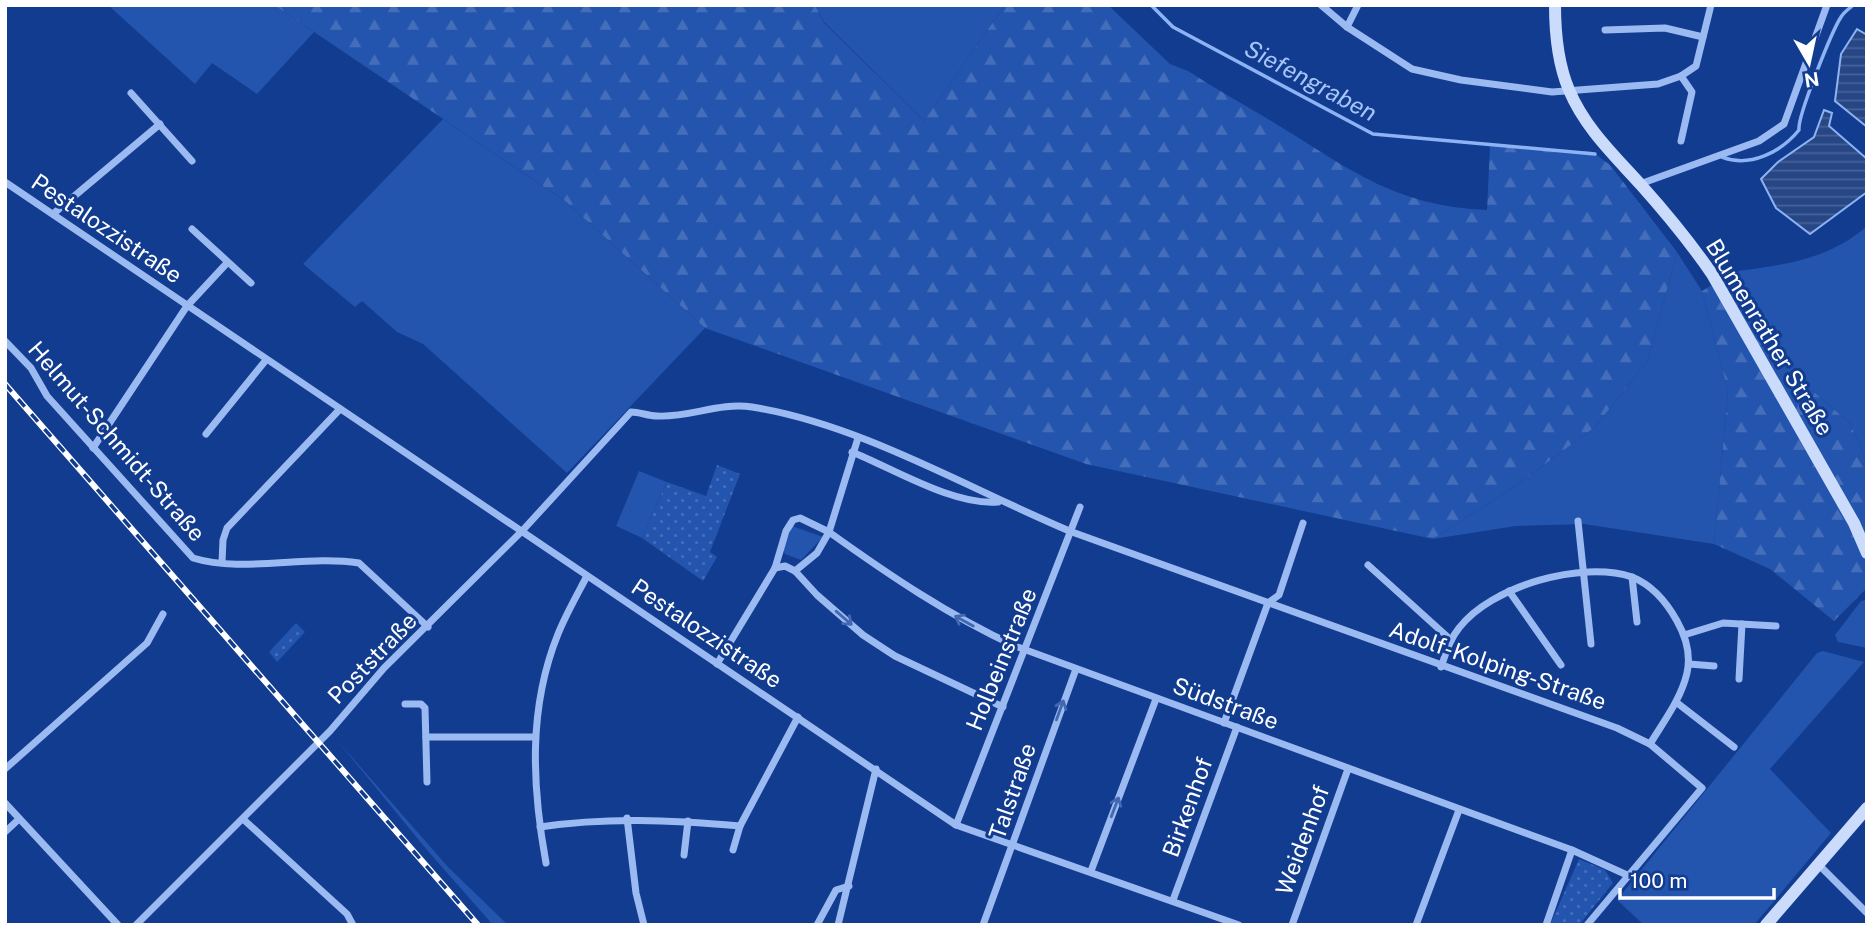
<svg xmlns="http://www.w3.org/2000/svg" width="1872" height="930" viewBox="0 0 1872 930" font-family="'Public Sans',sans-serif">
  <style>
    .grass { fill: #2354ae }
    .forest { fill: url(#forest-firs) }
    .park { fill: url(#park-dots) }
    .water { fill: url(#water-rules); stroke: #8db3f5; stroke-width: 2 }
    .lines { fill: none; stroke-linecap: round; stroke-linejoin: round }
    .stream { stroke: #8db3f5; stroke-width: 3.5 }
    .street { stroke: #9cbaf2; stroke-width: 7 }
    .secondary { stroke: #cbdbfc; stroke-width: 12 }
    .rail-casing { stroke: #fff; stroke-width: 6 }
    .rail { stroke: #123c8f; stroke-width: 3.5; stroke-dasharray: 10; stroke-linecap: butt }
    .oneway { stroke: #4268b2 }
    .labels { text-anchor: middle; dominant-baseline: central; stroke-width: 6; stroke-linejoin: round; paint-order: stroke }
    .street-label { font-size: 23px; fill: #fff; stroke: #123c8f }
    .water-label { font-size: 24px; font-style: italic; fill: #a8c5f9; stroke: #123c8f }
  </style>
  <defs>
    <pattern id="forest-firs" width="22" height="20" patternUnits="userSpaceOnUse" patternTransform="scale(1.75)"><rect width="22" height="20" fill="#2354ae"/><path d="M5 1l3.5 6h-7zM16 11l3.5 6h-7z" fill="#446eba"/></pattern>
    <pattern id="park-dots" width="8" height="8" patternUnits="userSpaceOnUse" patternTransform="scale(1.75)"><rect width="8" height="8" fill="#2354ae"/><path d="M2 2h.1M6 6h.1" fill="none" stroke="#446eba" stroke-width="1.8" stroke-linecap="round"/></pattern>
    <pattern id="water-rules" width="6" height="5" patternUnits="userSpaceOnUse" patternTransform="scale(1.75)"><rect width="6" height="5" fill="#274685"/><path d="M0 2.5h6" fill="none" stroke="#476297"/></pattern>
  </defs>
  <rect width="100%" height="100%" fill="#123c8f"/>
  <g class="grass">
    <polygon points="108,5 274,5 314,32 257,94 212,63 195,84"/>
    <polygon points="815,5 1005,5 924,121 824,22"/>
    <polygon points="443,119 565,201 705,328 567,473 423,344 397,332 362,301 355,307 303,264"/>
    <path d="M1867,226V462L1850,423L1793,374L1727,276L1737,271C1784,265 1830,259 1867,226Z"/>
    <polygon points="1677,252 1702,291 1728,391 1714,544 1584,524 1516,526 1433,539 1517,485 1595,427 1648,360"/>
    <polygon points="639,471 667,482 642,538 616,526"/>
    <polygon points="792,526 823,537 801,560 785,554 783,550"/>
    <polygon points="1865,600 1867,648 1838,642 1835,635 1861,601"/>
    <polygon points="1823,651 1864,662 1770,769 1831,833 1754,925 1644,925 1617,900 1817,653"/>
    <polygon points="336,739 448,867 508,925 493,925 427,850"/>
  </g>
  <g class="forest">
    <path d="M274,5H815L824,23L924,121L1005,5H1108L1170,64L1188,71C1219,91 1250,108 1281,127C1354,172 1397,206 1487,210L1490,146L1593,152L1610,165L1677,252L1648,360L1595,427L1517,485L1433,539L1086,464L705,328L565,201Z"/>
    <polygon points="1727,276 1793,374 1850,423 1867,462 1867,588 1834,621 1770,569 1714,544 1728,391 1702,291"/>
  </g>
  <g class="park">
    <polygon points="717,465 740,474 710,552 717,557 703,581 642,538 667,482 706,496"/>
    <polygon points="296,623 305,632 277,662 269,652"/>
    <polygon points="1579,859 1605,870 1613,883 1579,925 1550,925"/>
  </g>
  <g class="water">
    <polygon points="1857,29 1867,35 1867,127 1835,101 1841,54"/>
    <polygon points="1824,110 1832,113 1829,126 1867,159 1867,192 1810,234 1776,208 1761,179 1778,162 1814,137"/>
  </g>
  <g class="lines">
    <g class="stream">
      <polyline points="1151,5 1173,27 1373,134 1595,154"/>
      <path d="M1722,157C1750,168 1781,152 1799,130C1797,117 1832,31 1841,17C1844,12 1849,9 1853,5"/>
    </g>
    <g class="street">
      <polyline points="1321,5 1347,27 1412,69 1461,80 1552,92 1658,84 1681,76 1696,66 1711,5"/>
      <polyline points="1347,27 1358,5"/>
      <polyline points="1605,30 1665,28 1703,37"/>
      <polyline points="131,93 192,161"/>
      <polyline points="1681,141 1692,92 1681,76"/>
      <polyline points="5,182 956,825 1239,925"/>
      <polyline points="1640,184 1759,141 1784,124 1827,5"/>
      <polyline points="53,214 160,124"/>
      <polyline points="192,229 251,283"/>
      <path d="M5,341L31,368L47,396L193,558C241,573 306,555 359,563L428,627"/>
      <polyline points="206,434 266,360"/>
      <polyline points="93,448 187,306 227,263"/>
      <path d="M852,452C894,469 954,506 998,502"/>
      <polyline points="1578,521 1591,644"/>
      <polyline points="222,562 223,540 227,528 340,409"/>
      <polyline points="1368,565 1451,640"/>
      <polyline points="775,568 785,566 795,571 817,595 863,635 895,656 1003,707"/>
      <path d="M795,571L817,553L829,532C889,575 948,615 1015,646L1572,850L1627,875"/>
      <polyline points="1632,577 1637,622"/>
      <polyline points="1509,591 1561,665"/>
      <polyline points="1684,635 1723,623 1776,626"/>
      <polyline points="717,664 775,568 786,531 793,520 800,518 829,532 858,438"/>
      <polyline points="1689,664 1714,666"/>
      <path d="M1441,667C1446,653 1450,639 1459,628C1491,586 1582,560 1632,577C1652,585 1667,603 1677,621C1686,637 1691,655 1687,673C1681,699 1664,721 1650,744"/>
      <polyline points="1739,679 1742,624"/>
      <polyline points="1676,702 1734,747"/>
      <polyline points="405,704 421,704 425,708 427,782"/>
      <polyline points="1224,723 1268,603 1279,595 1303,523"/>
      <polyline points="426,737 535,737"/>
      <polyline points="5,769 147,643 163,614"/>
      <polyline points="5,803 118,925"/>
      <polyline points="627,818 636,893 644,925"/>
      <polyline points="243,819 347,914 353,925"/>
      <polyline points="956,825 1080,507"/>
      <path d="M540,827C607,817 671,820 740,826"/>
      <polyline points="5,832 19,819"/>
      <polyline points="733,850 740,826 798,717"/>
      <polyline points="684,855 688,821"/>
      <path d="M546,863C532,786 528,708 558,634C566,614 577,595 587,576"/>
      <polyline points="1818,864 1867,913"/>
      <polyline points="1091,871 1156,699"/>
      <polyline points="1173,900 1237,727"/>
      <path d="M136,925L330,731L384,668L523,530L631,412C640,412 648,416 657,416C689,418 719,402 752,407C861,424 971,490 1072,532L1617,728L1650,744L1702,788L1587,925"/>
      <polyline points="817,925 836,890 849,886"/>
      <polyline points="838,925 876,769"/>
      <polyline points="983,925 1076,669"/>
      <polyline points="1292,925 1348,769"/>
      <polyline points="1416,925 1459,810"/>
      <polyline points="1546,925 1572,850"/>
    </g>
    <g class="secondary">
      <path d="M1555,5C1555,34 1558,64 1569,90C1585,128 1614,155 1641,185C1666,213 1690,242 1712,274L1854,523L1867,553"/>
      <polyline points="1766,925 1867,808"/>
    </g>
    <g class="rail-casing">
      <polyline id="rail" points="5,384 478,925"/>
    </g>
    <use href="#rail" class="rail"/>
  </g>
  <defs><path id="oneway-shaft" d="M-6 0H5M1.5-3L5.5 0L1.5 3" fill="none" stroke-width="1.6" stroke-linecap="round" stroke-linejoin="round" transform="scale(1.75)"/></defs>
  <g class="oneway">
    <use href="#oneway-shaft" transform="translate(844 618) rotate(41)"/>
    <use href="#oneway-shaft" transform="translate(964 621) rotate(-151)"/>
    <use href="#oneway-shaft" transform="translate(1060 710) rotate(-70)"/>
    <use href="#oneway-shaft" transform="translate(1115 807) rotate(-69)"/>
  </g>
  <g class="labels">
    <g class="street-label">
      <text transform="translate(107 228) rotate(34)">Pestalozzistraße</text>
      <text transform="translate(1770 337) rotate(59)">Blumenrather Straße</text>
      <text transform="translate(117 441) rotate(49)">Helmut-Schmidt-Straße</text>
      <text transform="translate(707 633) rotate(34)">Pestalozzistraße</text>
      <text transform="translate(372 658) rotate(-46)">Poststraße</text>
      <text transform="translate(1001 659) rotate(-68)">Holbeinstraße</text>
      <text transform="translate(1498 665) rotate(19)">Adolf-Kolping-Straße</text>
      <text transform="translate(1226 703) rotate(20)">Südstraße</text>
      <text transform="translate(1012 791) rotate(-71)">Talstraße</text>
      <text transform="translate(1187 807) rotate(-70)">Birkenhof</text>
      <text transform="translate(1302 840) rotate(-70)">Weidenhof</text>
    </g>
    <g class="water-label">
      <text transform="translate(1311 80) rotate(28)">Siefengraben</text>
    </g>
  </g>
  <rect width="1872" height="930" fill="none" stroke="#ffffff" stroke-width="14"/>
  <g transform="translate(1809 63) rotate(171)" stroke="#123c8f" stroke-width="5" paint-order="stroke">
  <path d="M0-5L12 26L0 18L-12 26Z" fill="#ffffff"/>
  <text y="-10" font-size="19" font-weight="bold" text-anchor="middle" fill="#ffffff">N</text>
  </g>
  <path d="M1620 888v10h154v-10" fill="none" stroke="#ffffff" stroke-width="3.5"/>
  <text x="1630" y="888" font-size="21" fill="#ffffff" stroke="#123c8f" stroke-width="5" paint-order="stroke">100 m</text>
</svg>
